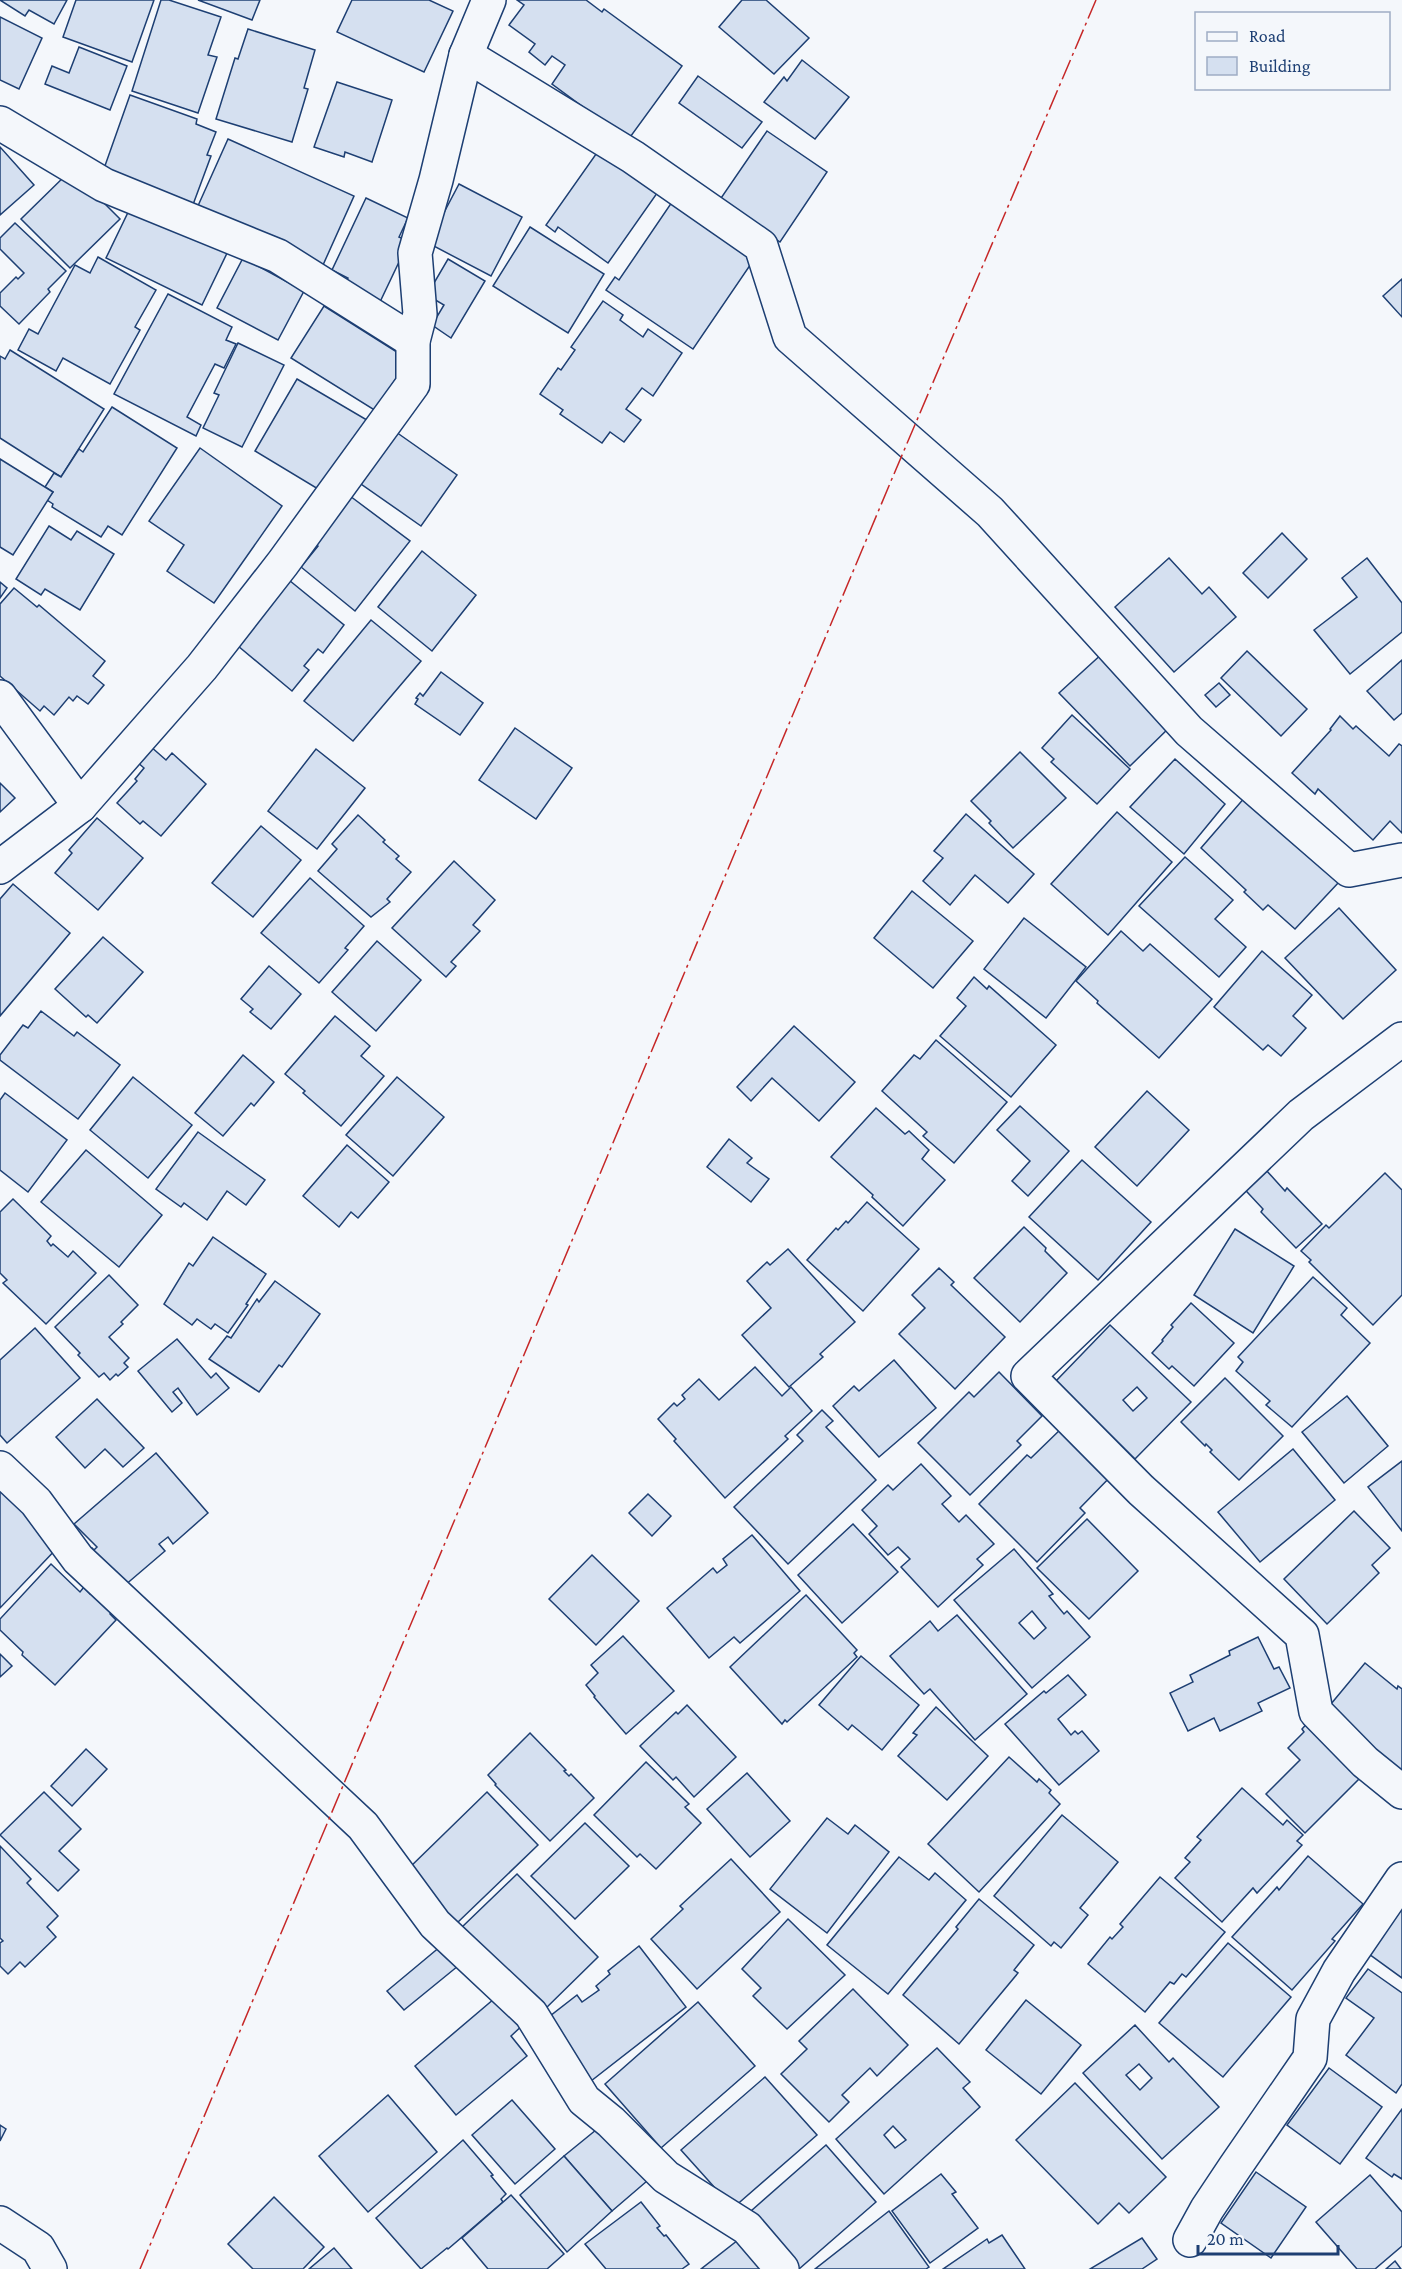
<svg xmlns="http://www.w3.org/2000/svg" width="1402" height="2269" viewBox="0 0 1402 2269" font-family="'Crimson Pro',serif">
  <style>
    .building { fill: #d5e0f0; stroke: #1d3f73; stroke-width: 1.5; fill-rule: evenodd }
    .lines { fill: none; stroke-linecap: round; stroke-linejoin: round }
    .minor-casing { stroke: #1d3f73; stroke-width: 36 }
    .minor { stroke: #f4f7fb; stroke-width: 33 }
    .power { stroke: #c62828; stroke-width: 1.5; stroke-dasharray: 21 4.5 3 4.5; stroke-linecap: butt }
  </style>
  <rect width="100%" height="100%" fill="#f4f7fb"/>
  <g class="building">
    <polygon points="0,0 67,0 54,24 29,10 25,16"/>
    <polygon points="76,0 154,0 132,62 63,37"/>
    <polygon points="161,0 169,0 221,17 208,55 217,57 198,113 132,91"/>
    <polygon points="198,0 260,0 252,20"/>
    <polygon points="352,0 429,0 453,11 424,72 337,32"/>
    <polygon points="517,0 586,0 602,12 604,9 682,66 628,140 552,84 565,65 552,56 545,65 529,52 535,44 509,25 524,5"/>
    <polygon points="742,0 766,0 809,38 774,74 719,27"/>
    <polygon points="0,17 42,38 19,89 0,80"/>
    <polygon points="248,29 315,50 304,88 308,89 292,142 216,119 235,58 238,59"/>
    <polygon points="79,47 127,66 110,110 45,84 52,66 69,73"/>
    <polygon points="802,60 849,97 815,139 764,102 784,77 787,81"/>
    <polygon points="698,76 762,122 742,148 679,103"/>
    <polygon points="337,82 392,100 372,162 345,152 344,157 314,147"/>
    <polygon points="130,95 197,119 196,124 216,132 207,155 211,156 191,210 101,177"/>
    <polygon points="767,131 827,172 780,242 719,201"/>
    <polygon points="228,139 354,196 323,265 197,208"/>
    <polygon points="0,147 34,185 0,215"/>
    <polygon points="601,147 660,189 608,263 558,227 555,232 546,225"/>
    <polygon points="71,170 120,219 70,268 21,219"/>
    <polygon points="459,184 522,217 491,276 428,243"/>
    <polygon points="366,198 408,218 399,237 409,241 379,304 344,287 348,278 332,270"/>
    <polygon points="134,200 230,247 202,305 106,258"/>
    <polygon points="672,202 755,258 693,349 606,290 615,277 619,280"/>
    <polygon points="15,223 66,271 48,289 50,292 19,324 0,306 0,293 16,277 18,279 24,273 0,249 0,238"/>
    <polygon points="530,227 604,274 568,333 493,286"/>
    <polygon points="98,257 156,290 135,327 140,330 110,384 63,358 56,371 18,350 29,329 38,334 75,265 90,273"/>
    <polygon points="243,258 304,291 278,340 217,308"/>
    <polygon points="448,259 485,281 451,338 432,325 444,305 427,295"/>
    <polygon points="1402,279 1402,317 1383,296"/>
    <polygon points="168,294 232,327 226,340 236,344 224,368 215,364 187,417 201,425 196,436 114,394"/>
    <polygon points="603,301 623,315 620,320 643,337 648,329 682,353 653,396 642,388 626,409 641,420 624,442 610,432 602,443 560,414 563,410 540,394 558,368 561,370 575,350 571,347"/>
    <polygon points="324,306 408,359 376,411 291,358"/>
    <polygon points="238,343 284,365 242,447 203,428 219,395 214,393"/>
    <polygon points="10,350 104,409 61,477 0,438 0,356 5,359"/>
    <polygon points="297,379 372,423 323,492 255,451"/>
    <polygon points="112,407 177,448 122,535 108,526 101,537 52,507 53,504 47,500 53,492 45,487 54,473 61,477 79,449 83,452"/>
    <polygon points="396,432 457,475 421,526 361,484"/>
    <polygon points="200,448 282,506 214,603 167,571 184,545 149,521"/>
    <polygon points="0,459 53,492 13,555 0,547"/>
    <polygon points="350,496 410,541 355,611 301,567 318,546 310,539"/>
    <polygon points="49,526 71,540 77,531 114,554 80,610 45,589 41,595 16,579"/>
    <polygon points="1282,533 1307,559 1268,598 1243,573"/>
    <polygon points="422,551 476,595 432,651 378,607"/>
    <polygon points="1169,558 1202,594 1209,587 1236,617 1174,672 1115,607"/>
    <polygon points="1367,558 1402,603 1402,632 1350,674 1314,630 1357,597 1342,578"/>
    <polygon points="284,576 344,625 323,653 318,649 304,666 309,670 292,691 232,641"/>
    <polygon points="0,582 7,588 0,598"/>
    <polygon points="14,588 37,607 39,605 105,661 93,676 104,685 88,704 77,696 73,701 69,697 54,715 44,706 40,711 0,676 0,604"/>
    <polygon points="371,620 421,661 353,741 304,701"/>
    <polygon points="1247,651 1307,709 1281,736 1221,678"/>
    <polygon points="1104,652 1173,724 1130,766 1059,693"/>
    <polygon points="1402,660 1402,713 1394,720 1367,691"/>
    <polygon points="441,672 483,703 460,735 415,704 418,699 416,698 420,693 423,696"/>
    <polygon points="1219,683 1230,695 1216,707 1205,695"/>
    <polygon points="1072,715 1130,769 1097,804 1051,762 1054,759 1042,748"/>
    <polygon points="1340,716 1353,729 1356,726 1389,756 1399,744 1402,746 1402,833 1390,821 1373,840 1318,789 1315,794 1292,773 1331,730 1330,729"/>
    <polygon points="515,728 572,768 536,819 479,780"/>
    <polygon points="150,746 166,760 172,753 206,784 161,836 143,821 140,824 117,803 137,781 135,779 144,768 136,761"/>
    <polygon points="316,749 365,788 317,849 268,811"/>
    <polygon points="1020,752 1066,798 1013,848 989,823 991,821 971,801"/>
    <polygon points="1175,759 1225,804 1184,854 1130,807"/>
    <polygon points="0,783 15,798 0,812"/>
    <polygon points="1246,796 1339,882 1295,929 1268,905 1263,910 1244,892 1246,890 1201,848"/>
    <polygon points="1117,812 1172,862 1108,935 1051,884"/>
    <polygon points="966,814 1034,874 1008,903 975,875 950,905 923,881 943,858 934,851"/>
    <polygon points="358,815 385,840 383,842 399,856 396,859 411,872 387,899 390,902 371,917 318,871 337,849 332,844"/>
    <polygon points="97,818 143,858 98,910 55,873 72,853 69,850"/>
    <polygon points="261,826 301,860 253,917 212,883"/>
    <polygon points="1185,857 1233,900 1215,919 1246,947 1219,977 1139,906"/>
    <polygon points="454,861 495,900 473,925 480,931 451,962 456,966 446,977 392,928"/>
    <polygon points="310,878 364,926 345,948 348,950 319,983 261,933"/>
    <polygon points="13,884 70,933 0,1016 0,899"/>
    <polygon points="912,891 973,941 933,988 874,938"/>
    <polygon points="1339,908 1396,970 1343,1019 1285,958"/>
    <polygon points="1024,918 1086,967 1046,1018 984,969"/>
    <polygon points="1121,931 1143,951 1150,944 1212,999 1159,1058 1097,1003 1098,1001 1076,981"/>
    <polygon points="103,937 143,972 97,1023 88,1015 86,1017 55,989"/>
    <polygon points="377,941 421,980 376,1031 332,992"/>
    <polygon points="1262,951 1312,995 1293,1016 1306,1028 1281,1056 1268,1045 1263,1050 1214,1007"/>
    <polygon points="269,966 301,994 271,1029 250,1012 253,1009 241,999"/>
    <polygon points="974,977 987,989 989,986 1056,1045 1011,1097 940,1036 966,1006 957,998"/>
    <polygon points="41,1011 74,1036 77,1032 120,1065 78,1119 0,1060 0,1055 23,1025 28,1028"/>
    <polygon points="335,1016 370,1046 361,1056 384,1076 341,1126 303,1093 305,1091 285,1074"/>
    <polygon points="794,1026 855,1082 819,1121 772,1078 751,1101 737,1087"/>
    <polygon points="936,1040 1007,1102 954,1163 923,1136 927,1132 882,1091 914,1055 920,1059"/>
    <polygon points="243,1055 274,1082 254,1106 251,1103 223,1136 195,1113"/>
    <polygon points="133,1077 192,1125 148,1178 90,1130"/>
    <polygon points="397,1077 444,1117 393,1176 346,1135"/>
    <polygon points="1147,1091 1189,1130 1137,1186 1095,1147"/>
    <polygon points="5,1093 67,1140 28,1192 0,1170 0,1100"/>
    <polygon points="1020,1106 1069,1151 1028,1196 1012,1181 1030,1161 997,1130"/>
    <polygon points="876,1108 905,1134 909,1131 929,1150 922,1159 945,1180 903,1226 872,1197 873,1195 831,1157"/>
    <polygon points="198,1132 265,1180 246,1205 227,1191 207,1220 184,1203 181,1207 156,1189"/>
    <polygon points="729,1139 752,1158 747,1163 769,1179 751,1202 707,1167"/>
    <polygon points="347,1145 389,1182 358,1218 351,1212 339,1227 303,1196"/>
    <polygon points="86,1150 162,1215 119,1267 41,1202"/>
    <polygon points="1256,1159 1285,1191 1287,1188 1322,1224 1296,1248 1261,1212 1263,1209 1235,1179"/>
    <polygon points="1082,1160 1151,1222 1098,1280 1029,1217"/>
    <polygon points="1385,1173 1402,1190 1402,1295 1373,1325 1309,1262 1311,1260 1301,1251 1326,1225 1329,1228"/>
    <polygon points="13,1199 51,1236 47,1241 51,1246 53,1244 68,1257 73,1251 96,1273 46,1324 3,1283 7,1280 0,1273 0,1212"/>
    <polygon points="867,1202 919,1249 863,1311 807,1260 836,1228 838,1230 846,1221 848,1223"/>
    <polygon points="1024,1227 1046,1248 1045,1251 1067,1273 1020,1322 974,1278"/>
    <polygon points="1235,1229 1294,1266 1253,1333 1194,1295"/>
    <polygon points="213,1237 266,1274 246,1304 248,1305 228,1333 215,1324 211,1329 197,1319 192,1325 164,1304 189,1263 193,1266"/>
    <polygon points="788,1249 855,1322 820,1354 823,1357 789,1387 742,1335 771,1308 747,1281 767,1262 770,1265"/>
    <polygon points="939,1268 954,1282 951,1285 1005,1337 955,1389 899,1334 925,1308 912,1295"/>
    <polygon points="109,1275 138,1305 121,1322 123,1324 109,1337 129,1358 124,1363 128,1367 118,1376 116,1374 110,1380 104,1373 99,1377 78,1355 80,1353 55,1327"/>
    <polygon points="1313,1277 1347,1308 1341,1315 1370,1343 1292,1427 1266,1405 1270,1401 1236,1371 1243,1362 1238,1357"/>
    <polygon points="275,1281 320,1314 282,1367 279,1365 259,1392 209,1359 227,1336 231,1338 257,1299 259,1302"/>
    <polygon points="1191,1303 1234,1343 1194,1386 1172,1366 1169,1369 1152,1353 1163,1341 1162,1340 1173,1327 1171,1325"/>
    <path d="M1110,1325L1191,1402L1135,1459L1056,1381ZM1137,1387L1147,1398L1133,1411L1123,1400Z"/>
    <polygon points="35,1328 80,1378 7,1443 0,1435 0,1360"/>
    <polygon points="177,1339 211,1378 216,1373 229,1388 197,1415 178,1388 173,1392 182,1403 172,1412 138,1371"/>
    <polygon points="894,1360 936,1408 879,1457 833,1406 854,1386 859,1391"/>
    <polygon points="755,1367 782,1396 791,1387 812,1411 785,1436 788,1439 725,1498 674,1441 676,1439 658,1419 674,1403 677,1406 685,1399 682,1395 699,1379 719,1400"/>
    <polygon points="999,1372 1042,1416 1017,1441 1021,1445 970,1495 918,1443 969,1392 974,1397"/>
    <polygon points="1225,1378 1283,1436 1239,1480 1210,1452 1212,1450 1206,1444 1205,1446 1181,1422"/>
    <polygon points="1347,1396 1388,1446 1344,1483 1302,1432"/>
    <polygon points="97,1399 144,1448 123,1467 105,1449 85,1468 56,1437"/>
    <polygon points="822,1410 833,1421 826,1427 876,1480 788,1564 734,1507 803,1441 797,1435"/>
    <polygon points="1065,1425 1114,1473 1080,1508 1085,1513 1037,1562 979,1504 1027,1455 1031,1458"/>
    <polygon points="1293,1449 1335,1500 1260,1562 1218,1512"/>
    <polygon points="156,1453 208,1513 173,1544 168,1537 159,1544 165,1551 117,1592 85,1554 92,1548 94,1550 97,1547 74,1524"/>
    <polygon points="1402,1461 1402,1531 1368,1487"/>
    <polygon points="921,1464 951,1496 942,1504 959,1522 966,1515 994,1544 977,1559 983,1565 938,1607 901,1567 910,1559 898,1547 888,1555 869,1534 877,1526 862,1510 888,1485 893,1490"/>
    <polygon points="0,1489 60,1545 0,1608"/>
    <polygon points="648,1494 671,1516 652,1536 629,1513"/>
    <polygon points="1354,1511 1390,1548 1372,1565 1379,1573 1327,1624 1284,1579"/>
    <polygon points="1087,1519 1138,1571 1089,1619 1037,1568"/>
    <polygon points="853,1524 898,1572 842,1623 798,1575"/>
    <polygon points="752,1535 800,1591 740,1643 734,1637 709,1658 667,1608 713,1568 717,1573 727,1565 723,1559"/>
    <path d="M1014,1549L1053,1594L1049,1596L1064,1614L1067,1611L1090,1637L1032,1688L954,1600ZM1032,1611L1046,1628L1034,1639L1019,1623Z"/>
    <polygon points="592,1555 639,1601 596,1645 549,1599"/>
    <polygon points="51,1564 80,1592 84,1587 90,1594 93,1591 113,1610 110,1614 116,1620 55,1685 22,1655 23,1652 0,1630 0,1619"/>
    <polygon points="806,1595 857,1650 854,1653 857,1657 787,1722 785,1720 782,1724 730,1667"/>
    <polygon points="957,1615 1027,1694 975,1740 930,1689 924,1694 890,1656 930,1621 938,1631"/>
    <polygon points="623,1636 674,1691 626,1734 594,1697 595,1696 586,1685 598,1673 591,1665"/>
    <polygon points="1258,1637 1274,1669 1279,1667 1290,1688 1258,1703 1262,1711 1220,1731 1214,1718 1188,1731 1170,1693 1193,1682 1190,1675 1230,1655 1229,1651"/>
    <polygon points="0,1654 12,1666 0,1677"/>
    <polygon points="861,1656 919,1705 882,1750 852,1725 848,1730 819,1705"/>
    <polygon points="1365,1663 1397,1689 1398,1686 1402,1689 1402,1785 1321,1716"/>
    <polygon points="1068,1675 1086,1695 1058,1719 1071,1735 1075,1731 1078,1734 1082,1731 1099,1751 1059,1785 1005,1724 1044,1691 1046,1693"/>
    <polygon points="687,1705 736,1757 694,1797 676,1777 673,1780 640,1746 676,1712 678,1714"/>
    <polygon points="936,1707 988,1756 947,1800 898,1756 917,1735 913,1733"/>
    <polygon points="1312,1718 1362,1776 1305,1833 1266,1794 1300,1760 1288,1748 1304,1732 1302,1729"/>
    <polygon points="530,1733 566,1770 564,1771 569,1776 571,1774 594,1798 550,1841 495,1785 496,1784 488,1775"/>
    <polygon points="86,1749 107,1769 72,1806 51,1786"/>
    <polygon points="1009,1757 1037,1782 1039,1779 1051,1790 1049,1793 1060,1804 979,1892 928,1844"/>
    <polygon points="646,1762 689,1804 685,1807 701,1823 656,1869 640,1854 637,1857 594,1815"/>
    <polygon points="747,1773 790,1821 750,1857 707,1809"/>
    <polygon points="1242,1788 1283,1825 1287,1820 1303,1835 1297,1841 1302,1845 1257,1893 1253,1888 1222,1922 1175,1878 1190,1862 1185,1858 1201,1840 1197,1837"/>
    <polygon points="44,1792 81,1829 59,1851 79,1870 58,1891 0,1835"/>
    <polygon points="487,1792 538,1845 457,1923 406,1871"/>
    <polygon points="1062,1815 1118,1862 1080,1908 1088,1915 1061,1948 1054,1942 1051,1946 994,1896"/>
    <polygon points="827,1818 848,1834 855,1825 889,1852 827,1933 770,1889"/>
    <polygon points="585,1823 629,1866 575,1919 531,1876"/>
    <polygon points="0,1846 31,1879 27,1883 58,1916 47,1927 56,1937 25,1967 20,1962 8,1974 0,1966 0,1943 3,1941 0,1938"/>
    <polygon points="1308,1856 1363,1904 1332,1939 1335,1941 1292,1990 1232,1937 1277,1887 1279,1890"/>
    <polygon points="899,1857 929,1880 935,1873 966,1900 888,1994 827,1945"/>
    <polygon points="731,1859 780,1912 697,1989 651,1939 683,1909 680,1906"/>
    <polygon points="517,1874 598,1957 542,2012 461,1928"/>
    <polygon points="1160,1877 1225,1932 1186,1977 1182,1974 1174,1984 1170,1982 1145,2012 1088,1964 1110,1937 1112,1939 1123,1927 1120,1924"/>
    <polygon points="1402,1885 1402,1978 1358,1946"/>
    <polygon points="979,1899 1034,1945 1014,1970 1018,1973 959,2044 903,1995 958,1929 956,1927"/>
    <polygon points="788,1919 845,1975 787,2029 753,1996 761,1988 742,1969"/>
    <polygon points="1228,1943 1291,1997 1223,2077 1159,2023"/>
    <polygon points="441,1946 458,1966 404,2010 387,1991"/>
    <polygon points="639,1946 686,2007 591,2081 545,2020 577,1995 582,2002 599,1990 596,1986 610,1974 608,1971"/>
    <polygon points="1368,1969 1402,1993 1402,2084 1396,2093 1346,2055 1374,2018 1346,1998"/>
    <polygon points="853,1989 908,2045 877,2076 870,2068 842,2095 849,2102 829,2122 781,2074 807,2049 799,2041"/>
    <polygon points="501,1993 526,2022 511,2036 527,2056 456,2115 415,2066"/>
    <polygon points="1026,2000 1081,2045 1041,2094 986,2050"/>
    <polygon points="698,2002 755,2066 661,2148 605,2084"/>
    <path d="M1135,2025L1169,2062L1173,2058L1219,2107L1162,2159L1083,2073ZM1139,2064L1152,2078L1140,2090L1126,2075Z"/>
    <path d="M937,2048L970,2082L963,2088L980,2107L884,2194L836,2139ZM893,2126L906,2140L895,2148L884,2135Z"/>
    <polygon points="1329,2068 1382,2107 1340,2164 1287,2125"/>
    <polygon points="765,2077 817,2135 733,2208 681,2150"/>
    <polygon points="1075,2083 1166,2177 1129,2213 1119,2203 1098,2224 1016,2140"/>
    <polygon points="388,2095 437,2152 368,2212 319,2156"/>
    <polygon points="512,2100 555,2149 515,2184 472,2135"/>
    <polygon points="1402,2109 1402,2179 1394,2174 1392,2177 1366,2158"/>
    <polygon points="607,2121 654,2175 612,2211 564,2156"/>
    <polygon points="0,2125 6,2129 0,2141"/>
    <polygon points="463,2140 493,2175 491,2176 506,2194 501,2199 503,2202 448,2249 447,2248 421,2269 376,2218"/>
    <polygon points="826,2145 876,2202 799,2269 787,2269 743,2218"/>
    <polygon points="564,2156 612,2211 567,2252 520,2195"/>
    <polygon points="1256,2172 1306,2207 1271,2258 1221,2223"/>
    <polygon points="941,2174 956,2192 952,2194 978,2228 930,2263 892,2211"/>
    <polygon points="1370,2175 1402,2212 1402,2246 1375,2269 1357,2269 1316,2222"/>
    <polygon points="511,2195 564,2254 547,2269 488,2269 462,2238"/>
    <polygon points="274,2197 324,2247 303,2269 253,2269 228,2244"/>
    <polygon points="641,2202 660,2226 657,2228 664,2236 666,2235 689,2264 682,2269 606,2269 585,2244"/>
    <polygon points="889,2211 929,2267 926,2269 815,2269"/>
    <polygon points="747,2233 776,2269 701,2269"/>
    <polygon points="1002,2235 1025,2269 943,2269 987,2239 989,2243"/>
    <polygon points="1142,2238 1157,2259 1142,2269 1090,2269"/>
    <polygon points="334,2248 352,2269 309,2269"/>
    <polygon points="1395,2261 1401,2269 1386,2269"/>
  </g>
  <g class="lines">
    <g class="minor-casing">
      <g id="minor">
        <polyline points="466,55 633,157 761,246 790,337 990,512 1189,731 1349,870 1402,860"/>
        <polyline points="0,123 104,185 278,256 413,341"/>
        <polyline points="0,697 80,806"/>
        <polyline points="0,867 80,806 202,667 283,563 413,384 413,341 420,314 415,253 436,180 466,55 489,0"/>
        <polyline points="1402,1039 1301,1115 1028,1376 1141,1490 1302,1635 1316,1712 1365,1762 1402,1792"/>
        <polyline points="0,1468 36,1502 78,1559 363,1826 435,1924 531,2014 584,2100 611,2122 666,2177 747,2228 782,2269"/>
        <polyline points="0,2223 38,2248 50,2269"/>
        <polyline points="1190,2240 1207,2209 1235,2167 1310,2058 1313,2019 1339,1971 1402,1879"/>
      </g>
    </g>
    <use href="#minor" class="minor"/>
    <polyline class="power" points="140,2269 891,481 1096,0"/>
  </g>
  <rect x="1195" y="12" width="195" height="78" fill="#f4f7fb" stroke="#9eadc5" stroke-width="1.5"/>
  <rect x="1207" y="32" width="30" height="9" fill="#f4f7fb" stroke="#9eadc5" stroke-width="1.5"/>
  <text x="1249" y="42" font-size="18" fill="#1d3f73">Road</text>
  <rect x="1207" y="57" width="30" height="18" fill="#d5e0f0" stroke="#9eadc5" stroke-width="1.5"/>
  <text x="1249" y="72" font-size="18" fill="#1d3f73">Building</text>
  <path d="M1198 2245v9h140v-9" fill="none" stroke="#1d3f73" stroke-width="3"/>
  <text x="1207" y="2245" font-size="18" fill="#1d3f73" stroke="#f4f7fb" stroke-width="4.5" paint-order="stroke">20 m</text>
</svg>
